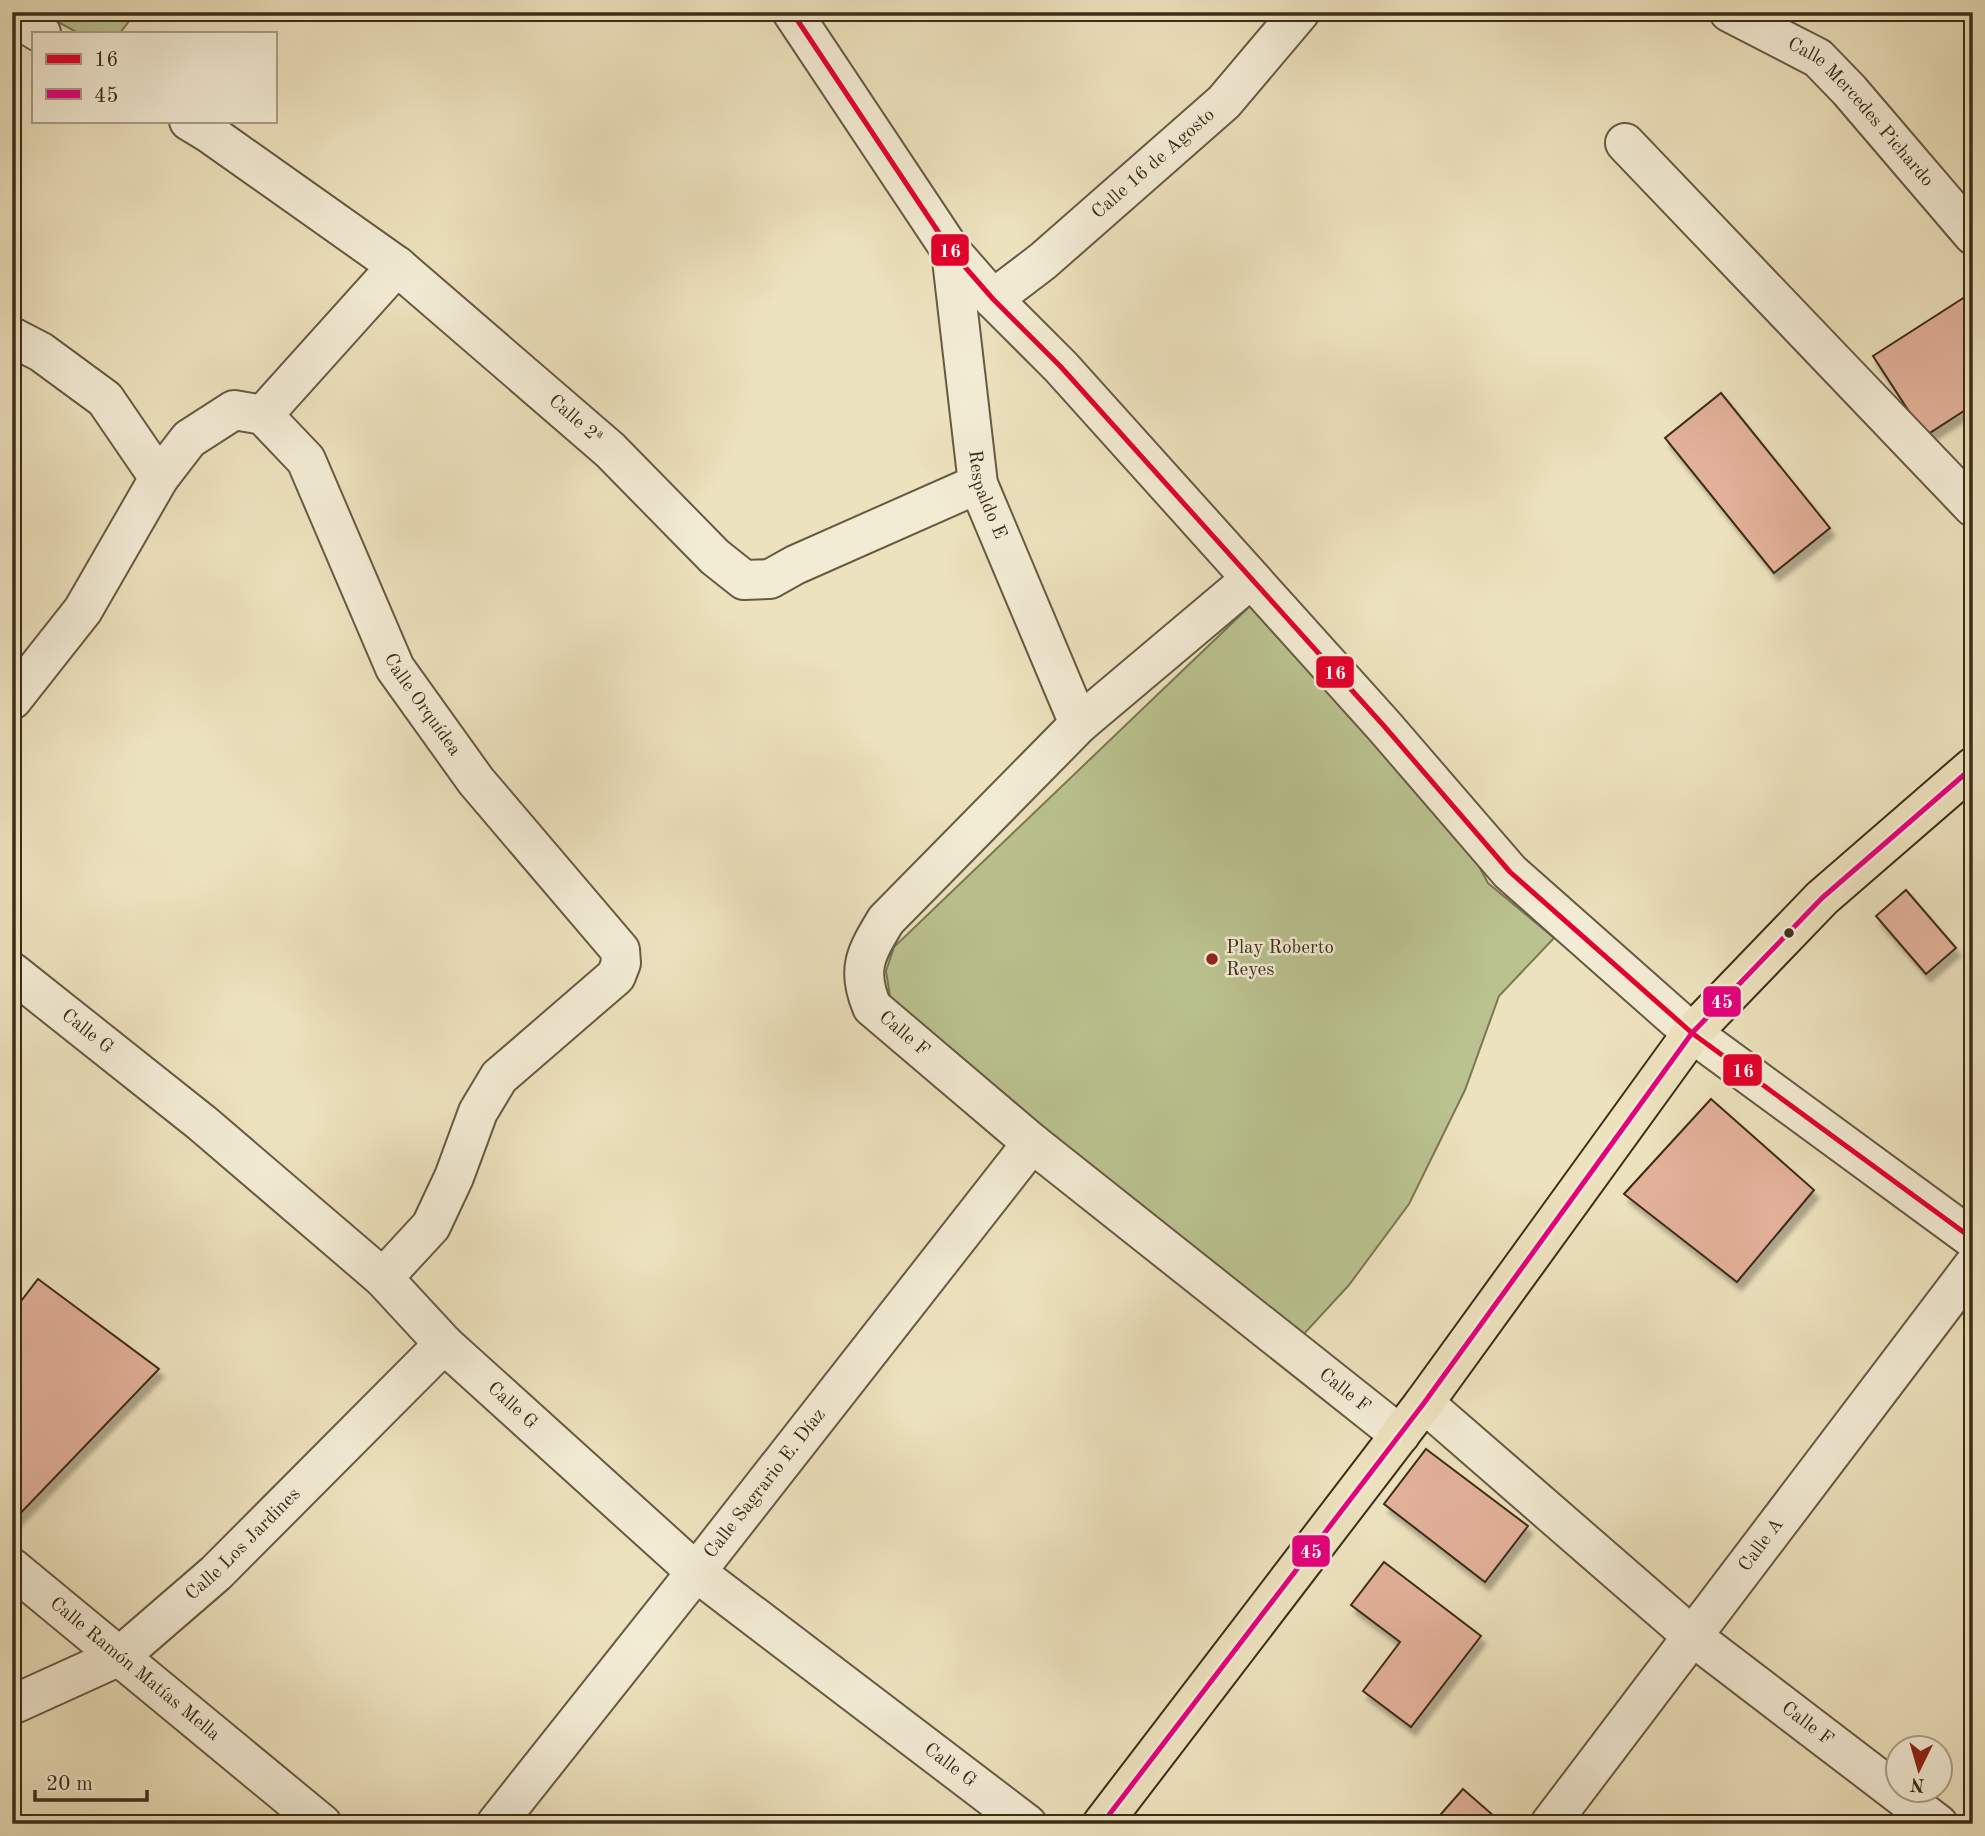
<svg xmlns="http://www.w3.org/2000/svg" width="1985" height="1836" viewBox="0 0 1985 1836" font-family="'Old Standard TT',serif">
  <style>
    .green { fill: #bac390; stroke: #7b7854; stroke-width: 2 }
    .building { fill: #e3b19a; stroke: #3c2c18; stroke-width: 2; filter: url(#shadow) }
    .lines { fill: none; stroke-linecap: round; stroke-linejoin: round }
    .minor-casing { stroke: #685a42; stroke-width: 42 }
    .major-casing { stroke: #3c2c18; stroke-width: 42 }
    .minor { stroke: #f3ecd5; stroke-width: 38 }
    .major { stroke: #ede2be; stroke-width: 38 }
    .bus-1-casing { stroke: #f3ecd5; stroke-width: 10 }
    .bus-2-casing { stroke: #f3ecd5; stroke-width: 10 }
    .bus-1 { stroke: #e4002b; stroke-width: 5 }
    .bus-2 { stroke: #e5007d; stroke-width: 5 }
    .bus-dot { fill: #3c2c18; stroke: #f3ecd5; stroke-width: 2.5 }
    .poi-dot { fill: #8f2418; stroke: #f3ecd5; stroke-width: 2.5 }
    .labels { text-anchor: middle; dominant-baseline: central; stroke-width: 5; stroke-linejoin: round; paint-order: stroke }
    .street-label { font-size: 19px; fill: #3c2c18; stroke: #f3ecd5 }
    .poi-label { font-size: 19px; fill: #3c2c18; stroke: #f3ecd5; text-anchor: start }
    .line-badge { stroke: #f3ecd5; stroke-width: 2.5 }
    .badge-label { font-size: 19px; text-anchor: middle; font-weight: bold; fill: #fff }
  </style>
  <defs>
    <filter id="shadow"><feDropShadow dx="4.5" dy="8" stdDeviation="2" flood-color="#0004"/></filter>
  </defs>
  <rect width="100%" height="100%" fill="#ede2be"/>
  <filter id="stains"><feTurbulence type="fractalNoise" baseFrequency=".00286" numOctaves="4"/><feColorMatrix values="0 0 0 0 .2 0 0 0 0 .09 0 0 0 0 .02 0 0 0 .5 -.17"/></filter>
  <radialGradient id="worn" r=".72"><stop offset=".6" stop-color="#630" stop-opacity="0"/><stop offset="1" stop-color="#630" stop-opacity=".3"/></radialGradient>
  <g class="green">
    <polygon points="40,12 136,12 120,33 78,33"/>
    <polygon points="1250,606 1466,842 1488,883 1554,938 1499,996 1465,1090 1409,1204 1349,1285 1303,1335 908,1019 890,996 886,971 894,947"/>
  </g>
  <g class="building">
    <polygon points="1968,295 1973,301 1973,405 1925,436 1873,356"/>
    <polygon points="1721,393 1830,528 1774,573 1665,438"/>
    <polygon points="1906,890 1956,948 1926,974 1876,916"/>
    <polygon points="1711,1099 1814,1190 1737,1282 1624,1194"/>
    <polygon points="38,1279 159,1369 12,1522 12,1313"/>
    <polygon points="1426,1449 1528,1526 1485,1582 1384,1504"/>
    <polygon points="1384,1562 1481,1636 1411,1727 1363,1691 1400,1642 1351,1605"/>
    <polygon points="1463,1789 1503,1824 1436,1824 1434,1822"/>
  </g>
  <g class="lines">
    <g class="minor-casing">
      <g id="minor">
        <polyline points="792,12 951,251 993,299 1061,367 1384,726 1510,872 1692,1033 1973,1239"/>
        <path id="s1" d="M1729,12L1818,58L1849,90L1973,235"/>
        <polyline points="12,16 41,33"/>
        <polyline points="189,121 209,133 397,266 610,450 715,557 744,580 770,579 795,565 978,484"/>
        <polyline points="1625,143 1973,507"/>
        <path id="s2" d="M951,251L978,484L1079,724"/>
        <path id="s3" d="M993,299L1043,261L1224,102L1300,12"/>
        <polyline points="12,337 41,352 105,399 159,478"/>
        <polyline points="263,415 397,266"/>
        <path id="s4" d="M1251,579L1079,724L886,920C866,953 856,969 872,1007L1032,1143L1400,1435"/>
        <path id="s5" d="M12,700L83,610L159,478L189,439L234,410L263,415L306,460L395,668L476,781L620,950L621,963L616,976L499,1077L478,1112L454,1177L431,1226L383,1278"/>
        <path id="s6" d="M12,972L202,1123L383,1278L444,1344L696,1572L1027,1824"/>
        <path id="s7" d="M1424,1403L1692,1636L1938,1824"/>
        <path id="s8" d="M12,1568L322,1824"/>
        <path id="s9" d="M12,1705L120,1656L216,1573L444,1344"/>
        <path id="s10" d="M496,1824L696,1572L1032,1143"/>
        <path id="s11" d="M1550,1824L1973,1266"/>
      </g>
    </g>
    <g class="major-casing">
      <polyline id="major" points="1102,1824 1424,1403 1692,1033 1822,898 1973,767"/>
    </g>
    <use href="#minor" class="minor"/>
    <use href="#major" class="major"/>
    <g class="bus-1-casing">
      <polyline id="bus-1" points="792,12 951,251 993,299 1061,367 1384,726 1510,872 1692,1033 1973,1239"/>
    </g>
    <g class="bus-2-casing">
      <polyline id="bus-2" points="1102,1824 1424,1403 1692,1033 1822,898 1973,767"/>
    </g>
    <use href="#bus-1" class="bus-1"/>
    <use href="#bus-2" class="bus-2"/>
  </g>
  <circle class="bus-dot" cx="1789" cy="933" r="6"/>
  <circle class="poi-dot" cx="1212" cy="959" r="7"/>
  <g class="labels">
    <g class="street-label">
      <text stroke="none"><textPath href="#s1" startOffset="168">Calle Mercedes Pichardo</textPath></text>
      <text stroke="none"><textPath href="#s3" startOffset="210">Calle 16 de Agosto</textPath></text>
      <text transform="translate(575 420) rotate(41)">Calle 2ª</text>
      <text stroke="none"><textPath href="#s2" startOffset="247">Respaldo E</textPath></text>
      <text stroke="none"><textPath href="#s5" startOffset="733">Calle Orquídea</textPath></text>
      <text stroke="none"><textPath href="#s6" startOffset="96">Calle G</textPath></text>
      <text stroke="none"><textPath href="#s4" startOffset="635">Calle F</textPath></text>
      <text stroke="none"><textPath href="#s4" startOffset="1202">Calle F</textPath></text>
      <text stroke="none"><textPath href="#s6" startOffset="663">Calle G</textPath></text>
      <text stroke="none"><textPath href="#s10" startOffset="434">Calle Sagrario E. Díaz</textPath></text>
      <text stroke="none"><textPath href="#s9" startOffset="285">Calle Los Jardines</textPath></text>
      <text stroke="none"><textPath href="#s11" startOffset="350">Calle A</textPath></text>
      <text stroke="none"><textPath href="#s8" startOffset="159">Calle Ramón Matías Mella</textPath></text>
      <text stroke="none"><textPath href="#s7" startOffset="500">Calle F</textPath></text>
      <text stroke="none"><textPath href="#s6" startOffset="1230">Calle G</textPath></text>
    </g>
    <g class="poi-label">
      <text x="1226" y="948">Play Roberto<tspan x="1226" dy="22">Reyes</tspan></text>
    </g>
  </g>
  <g class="line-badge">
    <rect x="930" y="233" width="40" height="34" rx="7" fill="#e4002b"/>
    <rect x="1315" y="655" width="40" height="34" rx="7" fill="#e4002b"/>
    <rect x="1702" y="985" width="40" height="33" rx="7" fill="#e5007d"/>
    <rect x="1722" y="1053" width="41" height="34" rx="7" fill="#e4002b"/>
    <rect x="1291" y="1534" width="40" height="34" rx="7" fill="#e5007d"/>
  </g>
  <g class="badge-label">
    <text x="950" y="257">16</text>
    <text x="1335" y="679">16</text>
    <text x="1722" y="1008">45</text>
    <text x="1743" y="1077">16</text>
    <text x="1311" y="1558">45</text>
  </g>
  <rect width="1985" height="1836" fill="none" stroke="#ede2be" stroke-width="42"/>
  <rect x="14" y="14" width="1957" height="1808" fill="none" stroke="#3c2c18" stroke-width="3.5"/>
  <rect x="21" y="21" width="1943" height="1794" fill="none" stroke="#3c2c18" stroke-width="2"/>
  <rect x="32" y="32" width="245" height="91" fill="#f3ecd5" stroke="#aa9f89" stroke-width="2"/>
  <rect x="46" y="54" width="35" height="10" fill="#e4002b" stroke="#aa9f89" stroke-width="2"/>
  <text x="94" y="66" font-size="21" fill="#3c2c18">16</text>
  <rect x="46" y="89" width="35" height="10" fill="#e5007d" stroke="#aa9f89" stroke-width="2"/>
  <text x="94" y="102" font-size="21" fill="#3c2c18">45</text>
  <g transform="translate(1919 1769) rotate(185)"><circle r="33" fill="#f3ecd5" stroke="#aa9f89" stroke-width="2"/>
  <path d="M0-5L12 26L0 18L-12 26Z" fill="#8f2418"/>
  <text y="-10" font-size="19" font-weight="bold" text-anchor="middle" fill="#3c2c18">N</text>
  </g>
  <path d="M35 1790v10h112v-10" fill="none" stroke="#3c2c18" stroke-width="3.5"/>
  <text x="46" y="1790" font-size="21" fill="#3c2c18" stroke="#f3ecd5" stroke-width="5" paint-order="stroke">20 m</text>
  <rect width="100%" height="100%" filter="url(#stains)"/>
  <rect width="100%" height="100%" fill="url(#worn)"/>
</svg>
